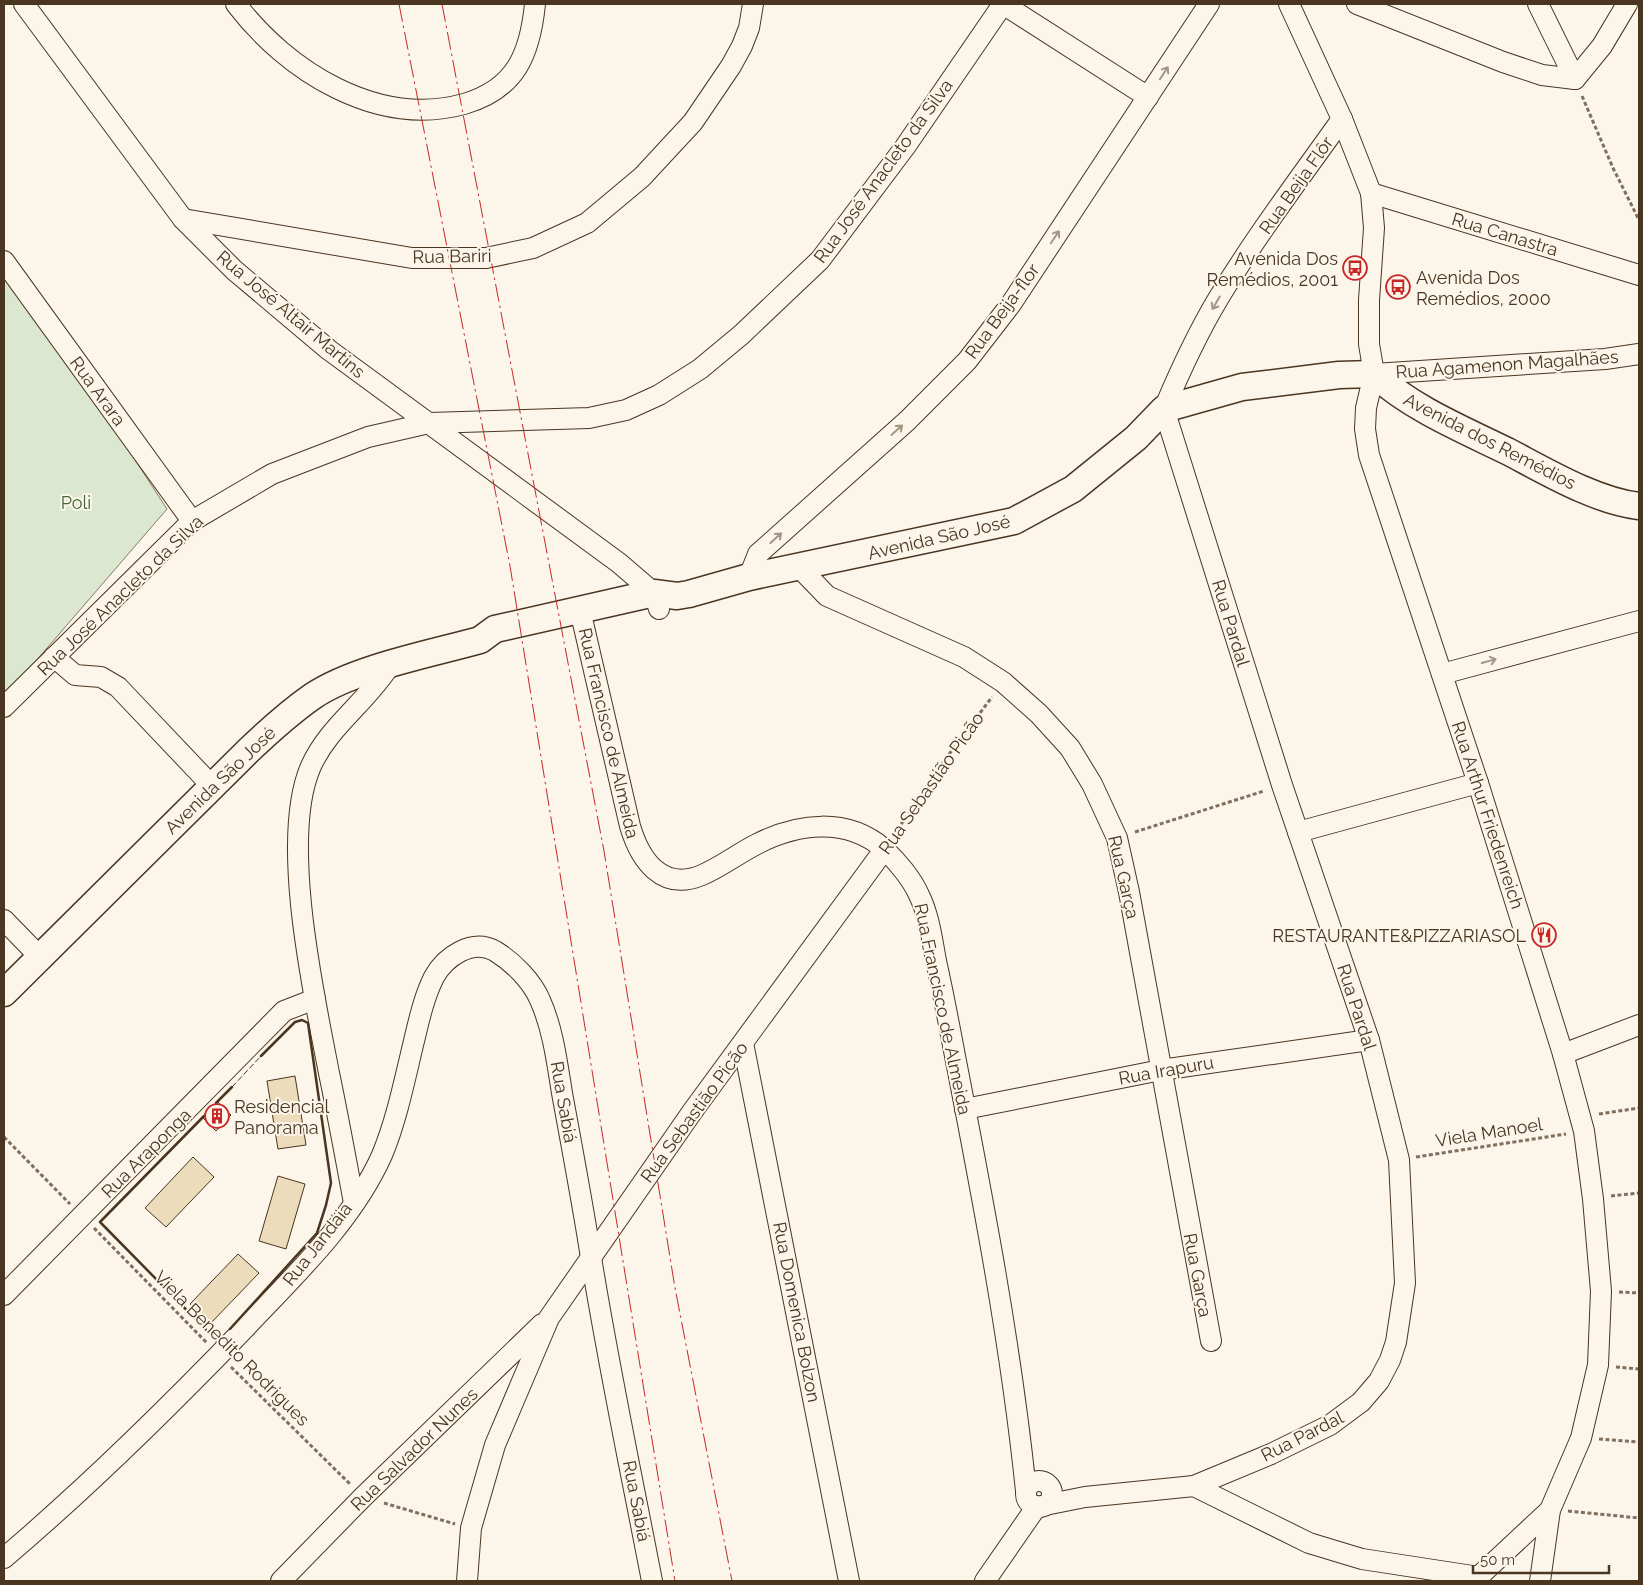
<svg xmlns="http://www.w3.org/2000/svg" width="1643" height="1585" viewBox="0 0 1643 1585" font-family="Raleway,sans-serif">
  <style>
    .green { fill: #dce7d0; stroke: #887966 }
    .building { fill: #ecdcbc; stroke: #4a3520 }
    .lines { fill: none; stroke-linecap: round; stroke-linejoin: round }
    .minor-casing { stroke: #4a3520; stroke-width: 22 }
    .major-casing { stroke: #4a3520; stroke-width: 29 }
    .path { stroke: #7f6f5c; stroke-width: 3; stroke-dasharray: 4 2.5; stroke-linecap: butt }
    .minor { stroke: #fbf6e9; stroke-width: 20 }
    .major { stroke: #fbf6e9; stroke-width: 26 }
    .fence { stroke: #4a3520; stroke-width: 1; stroke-dasharray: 6 2.5; stroke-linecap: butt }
    .wall { stroke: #4a3520; stroke-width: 2.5 }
    .power { stroke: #c62828; stroke-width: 1; stroke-dasharray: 18 4 2.5 4; stroke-linecap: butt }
    .oneway { stroke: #a29684 }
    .labels { text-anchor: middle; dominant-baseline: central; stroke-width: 4; stroke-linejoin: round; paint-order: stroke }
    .street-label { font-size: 18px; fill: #4a3520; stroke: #fbf6e9 }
    .poi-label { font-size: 18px; fill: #4a3520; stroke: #fbf6e9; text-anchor: end }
    .park-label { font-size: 18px; fill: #436837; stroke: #fbf6e9 }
  </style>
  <rect width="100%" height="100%" fill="#fbf6e9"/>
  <polygon class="green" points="4,264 20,283 167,509 4,698"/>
  <g class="building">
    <polygon points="295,1076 306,1145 278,1149 267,1081"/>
    <polygon points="218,1102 231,1115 216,1131 202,1117"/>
    <polygon points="193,1157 214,1177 166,1227 145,1208"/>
    <polygon points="278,1176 305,1184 286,1249 259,1241"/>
    <polygon points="238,1254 259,1273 210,1324 190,1304"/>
  </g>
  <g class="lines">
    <g class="minor-casing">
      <g id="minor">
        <polyline points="24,4 183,219 234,270 329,350 619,563 654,593 659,609"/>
        <path d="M236,4C287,71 377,128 464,104C516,89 530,54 535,4"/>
        <polyline points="1003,4 1148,97"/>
        <polyline points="1289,4 1342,119 1371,193 1374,228 1369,300 1369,344 1374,374 1366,408 1365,429 1369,455 1478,783 1563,1054 1584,1131 1593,1199 1601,1291 1598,1365 1581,1438 1550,1510 1540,1581"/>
        <polyline points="1357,4 1503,62 1542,75 1575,79 1602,46 1627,4"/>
        <polyline points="1538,4 1575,79"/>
        <polyline points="1371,193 1639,275"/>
        <polyline points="183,219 412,258 486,258 533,248 587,223 642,177 693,122 731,66 742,46 749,28 753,4"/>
        <polyline points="4,261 192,521"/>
        <polyline points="1374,374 1605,359 1639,354"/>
        <polyline points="799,567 827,596 964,657 1003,682 1039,714 1070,748 1092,784 1117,838 1129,892 1211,1341"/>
        <polyline points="749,577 758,554 907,421 967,361 1011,304 1209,4"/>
        <path d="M580,610L630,826C640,860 662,892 702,875C721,867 739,853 757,844C798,823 847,817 884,849C897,861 912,879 919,895C929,915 932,939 936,961C943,992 949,1024 955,1056C983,1200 1011,1345 1026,1491"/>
        <polyline points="54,657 75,675 101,677 118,687 212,786"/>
        <polyline points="1442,674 1639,621"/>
        <polyline points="4,707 192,521 272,474 368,437 429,423 589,418 626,410 659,395 700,369 741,335 820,260 905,147 1003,4"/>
        <polyline points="1298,832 1478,783"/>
        <polyline points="4,920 41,958"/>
        <polyline points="743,1043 849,1581"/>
        <polyline points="1563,1054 1639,1025"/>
        <polyline points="965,1109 1161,1070 1369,1040"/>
        <path d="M354,1203C346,1160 338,1116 329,1073C314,995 279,838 311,766C329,726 367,702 390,665"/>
        <polyline points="4,1295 284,1011 315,999"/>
        <circle cx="1039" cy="1494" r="13"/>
        <path d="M1194,1486L1271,1454L1330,1425L1361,1402L1379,1381L1390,1360L1396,1342L1405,1283L1399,1160L1369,1040L1282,785L1164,409C1180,371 1197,334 1218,299C1256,236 1300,178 1342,119"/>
        <polyline points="1045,1505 1085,1497 1194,1486 1309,1543 1362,1559 1479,1577"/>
        <path d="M4,1558C89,1486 168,1408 245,1328C294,1276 352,1222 382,1155C397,1119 405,1078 414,1041C419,1020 424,997 434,977C445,957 472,938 495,951C513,962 532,981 540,1000C553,1029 557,1062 562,1093C571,1142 580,1190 588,1239C606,1354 630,1467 652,1581"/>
        <polyline points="281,1581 363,1497 542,1324"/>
        <polyline points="467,1581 471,1528 495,1445 549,1318 692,1112 884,850"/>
        <polyline points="985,1581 1037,1506"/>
        <polyline points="1474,1581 1550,1510"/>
      </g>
    </g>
    <g class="major-casing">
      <path id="major" d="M4,993L249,750C269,731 290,712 313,696C355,668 430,654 480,640L495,629L654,593L677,596L689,594L749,577L1014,521L1073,489L1136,438L1164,409L1242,387L1339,375L1374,374C1413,409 1462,429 1509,452C1547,472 1596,501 1639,506"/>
    </g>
    <g class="path">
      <polyline points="1582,96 1613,168 1639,220"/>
      <polyline points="1135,832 1264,791"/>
      <polyline points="894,835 941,765 992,697"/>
      <polyline points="1599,1114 1639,1108"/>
      <polyline points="4,1137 70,1204"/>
      <polyline points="1416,1157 1566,1134"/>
      <polyline points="1611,1196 1639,1193"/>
      <polyline points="94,1228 207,1343"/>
      <polyline points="1619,1292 1639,1293"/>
      <polyline points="231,1367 351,1485"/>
      <polyline points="1616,1367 1639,1369"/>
      <polyline points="1599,1439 1639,1442"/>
      <polyline points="384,1503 455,1524"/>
      <polyline points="1568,1511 1639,1518"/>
    </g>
    <use href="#minor" class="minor"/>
    <use href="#major" class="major"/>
    <polyline class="fence" points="232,1087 261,1056"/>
    <g class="wall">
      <polyline points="216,1103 232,1087"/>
      <polyline points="204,1116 100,1222 218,1342 220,1340"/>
      <polyline points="230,1329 317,1233 326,1205 331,1183 308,1023 302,1020 295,1022 261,1056"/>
    </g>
    <g class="power">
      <polyline points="399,4 510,566 675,1581"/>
      <polyline points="442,4 604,851 675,1288 732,1581"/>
    </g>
  </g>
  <defs><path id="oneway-shaft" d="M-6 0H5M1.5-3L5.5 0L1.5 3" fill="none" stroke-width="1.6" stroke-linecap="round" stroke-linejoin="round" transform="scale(1.25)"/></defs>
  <g class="oneway">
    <use href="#oneway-shaft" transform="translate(1164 73) rotate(-57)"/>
    <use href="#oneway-shaft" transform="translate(1055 237) rotate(-56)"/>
    <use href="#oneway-shaft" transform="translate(1216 303) rotate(120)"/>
    <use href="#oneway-shaft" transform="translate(897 430) rotate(-42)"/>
    <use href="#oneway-shaft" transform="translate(776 538) rotate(-42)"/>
    <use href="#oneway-shaft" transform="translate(1489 661) rotate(-15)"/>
  </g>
  <defs>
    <g id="bus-ring" transform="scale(1.25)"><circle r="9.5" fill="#fbf6e9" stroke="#c62828" stroke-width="1.5"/><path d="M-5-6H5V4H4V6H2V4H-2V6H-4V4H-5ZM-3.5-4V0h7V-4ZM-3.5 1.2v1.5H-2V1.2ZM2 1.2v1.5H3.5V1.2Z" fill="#c62828"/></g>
    <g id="restaurant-ring" transform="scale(1.25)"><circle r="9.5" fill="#fbf6e9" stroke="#c62828" stroke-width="1.5"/><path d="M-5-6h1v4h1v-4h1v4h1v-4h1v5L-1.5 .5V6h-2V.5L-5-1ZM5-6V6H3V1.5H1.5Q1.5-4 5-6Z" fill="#c62828"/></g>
    <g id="building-ring" transform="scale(1.25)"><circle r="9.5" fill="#fbf6e9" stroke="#c62828" stroke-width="1.5"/><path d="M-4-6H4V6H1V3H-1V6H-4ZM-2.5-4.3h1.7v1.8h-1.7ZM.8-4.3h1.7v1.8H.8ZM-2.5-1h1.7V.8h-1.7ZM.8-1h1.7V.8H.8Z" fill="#c62828"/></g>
  </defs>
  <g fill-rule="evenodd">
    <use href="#bus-ring" x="1355" y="268"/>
    <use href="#bus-ring" x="1398" y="287"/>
    <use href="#restaurant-ring" x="1544" y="935"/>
    <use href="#building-ring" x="217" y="1116"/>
  </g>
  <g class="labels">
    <g class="street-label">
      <text transform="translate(883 171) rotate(-54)">Rua José Anacleto da Silva</text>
      <text transform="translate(1296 185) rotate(-55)">Rua Beija Flôr</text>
      <text transform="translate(1505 234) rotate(17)">Rua Canastra</text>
      <text transform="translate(452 256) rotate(-1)">Rua Bariri</text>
      <text transform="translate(1002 311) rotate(-54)">Rua Beija-flor</text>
      <text transform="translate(291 314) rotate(40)">Rua José Altair Martins</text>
      <text transform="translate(1507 364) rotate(-4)">Rua Agamenon Magalhães</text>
      <text transform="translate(98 391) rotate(54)">Rua Arara</text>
      <text transform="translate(1490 441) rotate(27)">Avenida dos Remédios</text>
      <text transform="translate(939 537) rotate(-13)">Avenida São José</text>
      <text transform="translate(120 595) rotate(-44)">Rua José Anacleto da Silva</text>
      <text transform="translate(1231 623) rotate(73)">Rua Pardal</text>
      <text transform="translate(609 733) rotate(77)">Rua Francisco de Almeida</text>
      <text transform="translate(220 780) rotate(-44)">Avenida São José</text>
      <text transform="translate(931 783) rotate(-55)">Rua Sebastião Picão</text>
      <text transform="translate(1488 815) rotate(72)">Rua Arthur Friedenreich</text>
      <text transform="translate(1124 877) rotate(77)">Rua Garça</text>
      <text transform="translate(1357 1007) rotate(72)">Rua Pardal</text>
      <text transform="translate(943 1009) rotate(78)">Rua Francisco de Almeida</text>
      <text transform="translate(1166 1070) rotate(-10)">Rua Irapuru</text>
      <text transform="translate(564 1102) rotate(80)">Rua Sabiá</text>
      <text transform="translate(694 1112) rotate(-54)">Rua Sebastião Picão</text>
      <text transform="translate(1489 1132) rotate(-9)">Viela Manoel</text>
      <text transform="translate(146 1153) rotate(-45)">Rua Araponga</text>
      <text transform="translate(317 1244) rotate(-52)">Rua Jandáia</text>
      <text transform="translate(1198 1275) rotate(79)">Rua Garça</text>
      <text transform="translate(797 1312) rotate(79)">Rua Domenica Bolzon</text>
      <text transform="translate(232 1348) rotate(45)">Viela Benedito Rodrigues</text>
      <text transform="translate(1302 1436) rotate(-27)">Rua Pardal</text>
      <text transform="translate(414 1449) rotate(-44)">Rua Salvador Nunes</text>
      <text transform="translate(637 1501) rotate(79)">Rua Sabiá</text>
    </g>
    <g class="poi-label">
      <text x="1338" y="258">Avenida Dos<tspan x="1338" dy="21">Remédios, 2001</tspan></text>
      <text x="1416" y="277" text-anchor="start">Avenida Dos<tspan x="1416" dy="21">Remédios, 2000</tspan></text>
      <text x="1526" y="935">RESTAURANTE&amp;PIZZARIASOL</text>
      <text x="234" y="1106" text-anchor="start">Residencial<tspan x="234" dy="21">Panorama</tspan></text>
    </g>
    <g class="park-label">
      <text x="76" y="502">Poli</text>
    </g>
  </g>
  <rect width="1643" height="1585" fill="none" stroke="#4a3520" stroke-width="10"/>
  <path d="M1473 1565v8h136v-8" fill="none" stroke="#4a3520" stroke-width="2.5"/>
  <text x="1480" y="1565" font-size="15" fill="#4a3520" stroke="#fbf6e9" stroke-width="4" paint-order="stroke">50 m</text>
</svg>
